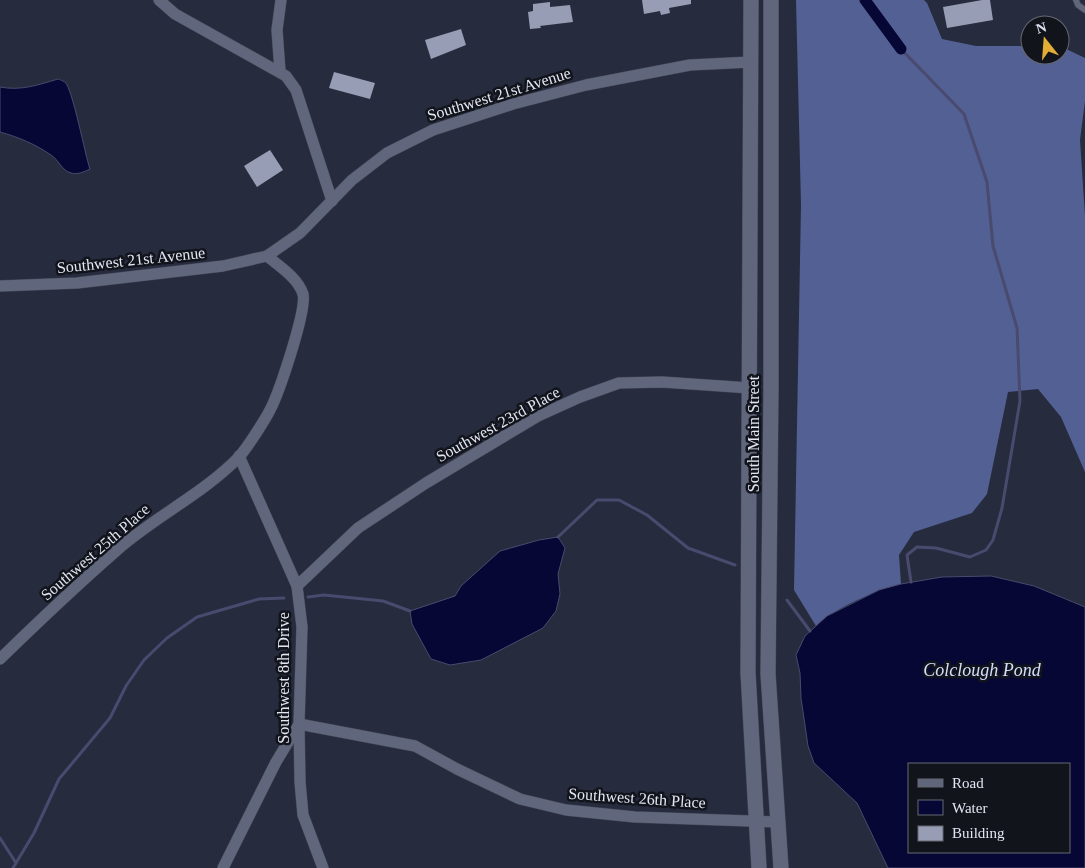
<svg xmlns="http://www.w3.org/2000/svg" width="1085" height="868" viewBox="0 0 1085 868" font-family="Georgia,serif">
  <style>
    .forest { fill: #536094 }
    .water { fill: #070735; stroke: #494a6e; fill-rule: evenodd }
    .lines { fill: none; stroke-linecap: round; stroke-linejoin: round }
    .stream { stroke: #494a6e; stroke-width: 3 }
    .canal { stroke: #070735; stroke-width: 11 }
    .building { fill: #969db4 }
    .lane-casing { stroke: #424655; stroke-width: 7 }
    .street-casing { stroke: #424655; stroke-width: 12 }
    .secondary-casing { stroke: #424655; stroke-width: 16 }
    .lane { stroke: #60667b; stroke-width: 5.5 }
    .street { stroke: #60667b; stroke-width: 11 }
    .secondary { stroke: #60667b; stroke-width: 15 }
    .labels { text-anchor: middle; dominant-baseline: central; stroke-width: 5; stroke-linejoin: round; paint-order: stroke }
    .street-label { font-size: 16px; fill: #e2e6f2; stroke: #12141c }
    .water-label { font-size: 18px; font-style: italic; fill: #d3ddfe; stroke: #12141c }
  </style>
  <rect width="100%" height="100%" fill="#262b3e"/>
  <path class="forest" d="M796,0H924L927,3L942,39L976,46H1030V55H1060V46L1085,58V101L1080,140L1085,216V472L1061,417L1038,389L1008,392L987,494L972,513L914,532L899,555L901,584C873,592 838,606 816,626L794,590L801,205Z"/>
  <g class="water">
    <path d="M58,79C59,79 65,82 65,82C73,90 85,155 90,169C84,172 77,175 71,173C62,171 58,159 51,155C35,144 18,137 0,132V87C21,91 38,85 58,79Z"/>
    <polygon points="558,537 565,548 558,574 560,594 556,611 543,628 481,660 450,665 431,659 412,624 410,611 455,596 461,586 500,551 539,540"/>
    <path d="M991,576L1034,586L1085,607V868H888L857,803L814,763L808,746L801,698L800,673L796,655L805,636L827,616L879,590L901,584L942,577ZM1069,764V852H909V764Z"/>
  </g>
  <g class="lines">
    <g class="stream">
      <polyline points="901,49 964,114 987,182 993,246 1017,328 1020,401 1002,508 993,540 986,550 970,557 936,548 917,547 907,555 911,582"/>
      <polyline points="558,537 597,500 619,500 647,515 688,548 735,565"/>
      <polyline points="308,597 324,595 383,601 410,611"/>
      <polyline points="787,600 810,631"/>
      <polyline points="0,838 16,863"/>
      <polyline points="13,868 34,833 59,779 110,718 126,686 144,660 167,638 197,617 259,599 284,598"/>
    </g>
    <polyline class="canal" points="865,0 901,49"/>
  </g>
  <g class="building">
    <polygon points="642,0 691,0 691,4 669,8 670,13 661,15 660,11 644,14"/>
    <polygon points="982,0 990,0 993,20 947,28 943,7"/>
    <polygon points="550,2 550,7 570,5 573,22 540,26 541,28 530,29 528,12 533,11 533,4"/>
    <polygon points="461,29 466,45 431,59 425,40"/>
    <polygon points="334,72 375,83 370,99 329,88"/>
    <polygon points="270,150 283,170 257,187 244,166"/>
  </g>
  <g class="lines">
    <g class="lane-casing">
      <polyline id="lane" points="1076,0 1078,5 1085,10"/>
    </g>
    <g class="street-casing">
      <g id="street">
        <polyline points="159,0 175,14 286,76 296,90 332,201"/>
        <polyline points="280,71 277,30 281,0"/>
        <polyline points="0,286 77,283 223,266 267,256 300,233 352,180 387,153 433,130 513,104 586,85 690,65 751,62"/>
        <polyline points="239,456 297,586 302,627 299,724 300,782 303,815 323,868"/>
        <polyline points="297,586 358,528 426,483 538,416 580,397 619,383 662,382 750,388"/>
        <path d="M0,659C38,622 76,586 116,551C154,517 203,494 239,457C247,448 265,420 270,410C279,393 307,310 303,294C298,278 279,266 267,256"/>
        <polyline points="223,868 276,762 299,724 415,746 457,769 520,799 566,810 635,817 778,822"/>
      </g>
    </g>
    <g class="secondary-casing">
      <g id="secondary">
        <polyline points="751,0 748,673 759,868"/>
        <polyline points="771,0 771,389 768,674 781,868"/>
      </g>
    </g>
    <use href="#lane" class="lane"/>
    <use href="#street" class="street"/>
    <use href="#secondary" class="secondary"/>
  </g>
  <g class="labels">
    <g class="street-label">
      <text transform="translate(499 94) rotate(-17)">Southwest 21st Avenue</text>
      <text transform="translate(131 260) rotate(-6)">Southwest 21st Avenue</text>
      <text transform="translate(498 424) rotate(-29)">Southwest 23rd Place</text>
      <text transform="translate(753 434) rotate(-90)">South Main Street</text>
      <text transform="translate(95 552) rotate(-41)">Southwest 25th Place</text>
      <text transform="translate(283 678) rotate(-90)">Southwest 8th Drive</text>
      <text transform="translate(637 798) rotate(4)">Southwest 26th Place</text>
    </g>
    <g class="water-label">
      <text x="982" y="670">Colclough Pond</text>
    </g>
  </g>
  <rect x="908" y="763" width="162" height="90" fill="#12141c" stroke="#656872"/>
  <rect x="918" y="779" width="25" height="8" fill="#60667b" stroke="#656872"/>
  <text x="952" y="788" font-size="15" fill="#e2e6f2">Road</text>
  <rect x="918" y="800" width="25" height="15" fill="#070735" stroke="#656872"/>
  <text x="952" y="813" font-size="15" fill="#e2e6f2">Water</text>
  <rect x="918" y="826" width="25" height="15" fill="#969db4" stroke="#656872"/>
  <text x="952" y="838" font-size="15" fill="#e2e6f2">Building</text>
  <g transform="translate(1045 40) rotate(343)"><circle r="24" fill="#12141c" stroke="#656872"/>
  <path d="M0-4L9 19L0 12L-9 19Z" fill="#e4ad35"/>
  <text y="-8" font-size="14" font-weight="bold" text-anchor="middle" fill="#e2e6f2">N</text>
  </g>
</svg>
